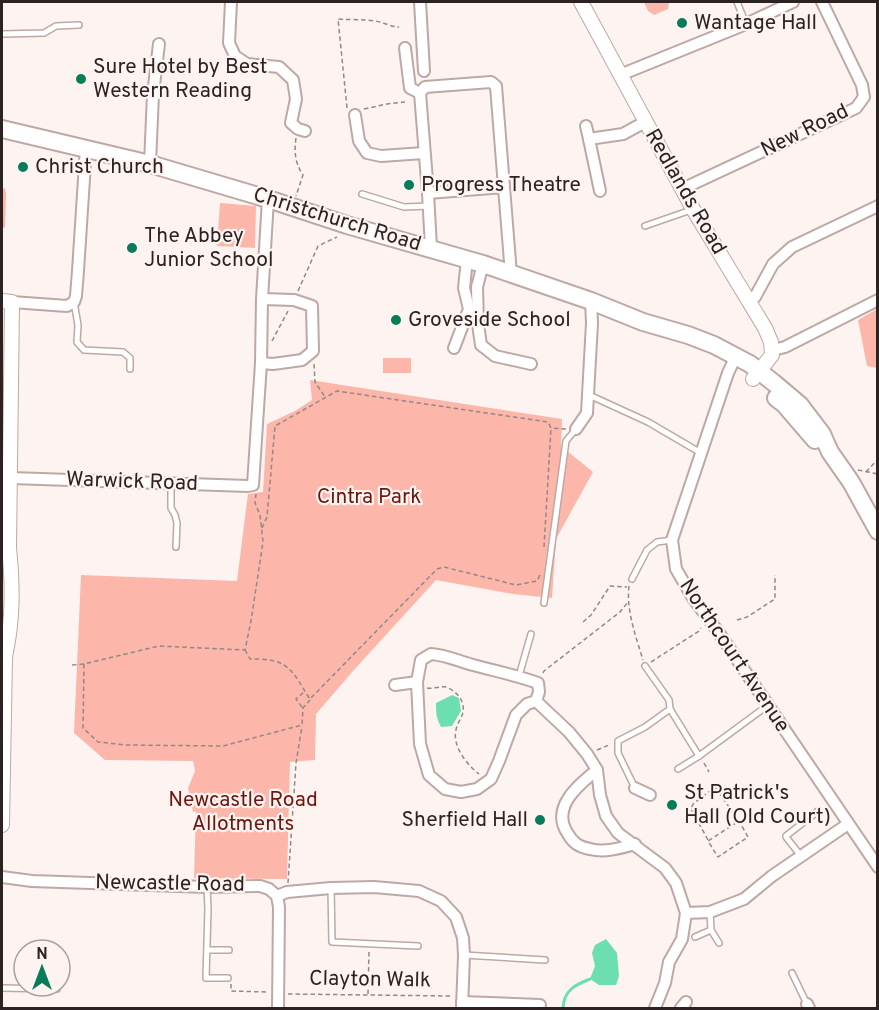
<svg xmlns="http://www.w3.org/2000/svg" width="879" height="1010" viewBox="0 0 879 1010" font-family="Overpass,sans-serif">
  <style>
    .green { fill: #fcb6aa }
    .water { fill: #6cdeaf }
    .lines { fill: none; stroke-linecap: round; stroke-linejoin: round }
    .stream { stroke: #6cdeaf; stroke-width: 3 }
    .service-casing { stroke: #bea8a4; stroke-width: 8 }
    .minor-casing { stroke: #bea8a4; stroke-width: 14 }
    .tertiary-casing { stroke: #bea8a4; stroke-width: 16 }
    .primary-casing { stroke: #bea8a4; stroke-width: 20 }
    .path { stroke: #928987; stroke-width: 1.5; stroke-dasharray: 4.5 3; stroke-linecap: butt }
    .service { stroke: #fff; stroke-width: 5 }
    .minor { stroke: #fff; stroke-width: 10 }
    .tertiary { stroke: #fff; stroke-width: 14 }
    .primary { stroke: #fff; stroke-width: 16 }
    .poi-dot { fill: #087c58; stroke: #fdf4f2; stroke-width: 2 }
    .labels { text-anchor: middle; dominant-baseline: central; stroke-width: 4.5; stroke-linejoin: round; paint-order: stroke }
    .poi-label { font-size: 21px; fill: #2b2221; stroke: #fdf4f2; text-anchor: start }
    .street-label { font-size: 21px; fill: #2b2221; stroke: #fdf4f2 }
    .park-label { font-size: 21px; fill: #6e150e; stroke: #fdf4f2 }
  </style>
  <rect width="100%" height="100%" fill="#fdf4f2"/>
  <g class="green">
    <polygon points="644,2 669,2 668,9 654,15 648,11"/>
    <polygon points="5,188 6,193 5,228 2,227 2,189"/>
    <polygon points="220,203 256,206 255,248 217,246"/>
    <polygon points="877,309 877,368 867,366 858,320"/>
    <rect x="383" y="358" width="28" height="15"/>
    <polygon points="310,380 562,419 561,446 593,472 556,539 552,598 513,594 436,580 353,671 316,714 315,760 290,762 287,879 194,878 196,811 193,812 188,788 195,771 193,761 105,760 74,733 81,575 237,581 248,494 263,492 267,424 295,411 312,400"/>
  </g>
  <g class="water">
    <path d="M452,695L459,698L461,711L452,726L441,727C436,718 436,713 436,703Z"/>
    <polygon points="606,939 617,953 619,976 616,985 599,985 590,979 595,966 592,953 595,945"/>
  </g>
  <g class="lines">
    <path class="stream" d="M563,1008C564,990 575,985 590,979"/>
    <g class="service-casing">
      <g id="service">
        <polyline points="737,2 746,24"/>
        <polyline points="2,34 44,33 56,26 79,25"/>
        <polyline points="362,194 404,207 429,206"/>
        <polyline points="645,226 691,210"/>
        <polyline points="74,302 78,325 77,342 84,350 123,352 130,358 130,369"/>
        <polyline points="589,395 648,422 701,453"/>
        <polyline points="171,483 171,508 175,515 177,523 176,547"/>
        <polyline points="632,579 647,550 657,542 672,540"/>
        <polyline points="544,603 566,441 576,429"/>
        <polyline points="645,666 669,700 670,709 699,756"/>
        <polyline points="519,676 531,634"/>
        <polyline points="678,769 699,756 767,706"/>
        <polyline points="635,788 618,753 618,741 645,727 670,709"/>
        <polyline points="801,856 786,837 786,836 818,811"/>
        <polyline points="207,887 208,909 206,978 228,978"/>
        <polyline points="331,888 332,942 418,946"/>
        <polyline points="710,912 711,930 719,943"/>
        <polyline points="695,937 711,930"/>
        <polyline points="207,950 229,950"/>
        <polyline points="464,955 545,960"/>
        <polyline points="792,973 807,1004"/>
        <polyline points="2,988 57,989 57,986"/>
      </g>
    </g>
    <g class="minor-casing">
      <g id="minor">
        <polyline points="231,2 229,43 235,56 247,64 279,67 293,80 296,99 291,123 298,129 305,131"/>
        <polyline points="420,2 424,71"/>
        <polyline points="405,48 410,88 420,93"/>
        <polyline points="620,75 746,24 793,2"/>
        <polyline points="420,93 428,193 504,187 511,274"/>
        <polyline points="420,93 425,87 491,82 496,86 504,187"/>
        <polyline points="355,115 359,141 367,153 381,156 424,153"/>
        <polyline points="586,126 589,139 623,134 645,122"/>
        <polyline points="589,139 600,191"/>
        <polyline points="150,164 153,94 159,44"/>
        <polyline points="682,189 856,108 864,97 862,85 822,2"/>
        <polyline points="428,193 431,248"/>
        <polyline points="483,264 477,287 478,324 481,345 495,356 531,364"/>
        <polyline points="749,301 755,297 773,264 792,247 878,206"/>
        <polyline points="12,302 67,306 74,302 76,296 78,271 86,148"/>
        <polyline points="454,348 469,309 464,288 467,259"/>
        <polyline points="773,350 785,347 878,300"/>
        <polyline points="736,356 728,373 672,540 676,569 693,598 719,633 878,867"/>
        <polyline points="261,363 273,364 302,360 313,351 312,306 294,300 262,299"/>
        <polyline points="576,429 587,413 592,323 591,301"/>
        <polyline points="11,478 248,486 253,485 261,363 262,299 268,199"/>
        <path d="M431,654C446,655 458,661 473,665C495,671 516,675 538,683L539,692L536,701L527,704L516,715L499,761L491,779L477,789L461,792L445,789L429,775L420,744L417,682L421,660Z"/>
        <polyline points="395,685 417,682"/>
        <polyline points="536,701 569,732 587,754 597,770 600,795 606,816 618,833 665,868 676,883 686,913 682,939 669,962 665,983 655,1008"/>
        <path d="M597,770C578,785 550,808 568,834C573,843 579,847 590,849C605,853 621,848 635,844"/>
        <polyline points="635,788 650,795"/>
        <polyline points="2,877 32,881 207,887 260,886 269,889 277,896"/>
        <polyline points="277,896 287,892 331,888 374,887 419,891 441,901 456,917 463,938 464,955 462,1008"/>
        <polyline points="277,896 279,907 278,1008"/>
        <polyline points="686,913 710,912 744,899 772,876 848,824"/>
        <polyline points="462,1002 540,1005"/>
        <polyline points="807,1004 809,1008"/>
        <polyline points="681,1008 686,1002"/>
      </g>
    </g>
    <g class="tertiary-casing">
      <g id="tertiary">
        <polyline points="581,2 693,209 765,328 771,342 772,355 753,379"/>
        <path d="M2,301L12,302L9,548C12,576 13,606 9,634C8,642 6,650 5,658L2,825"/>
      </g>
    </g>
    <g class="primary-casing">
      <g id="primary">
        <polyline points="2,129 150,164 268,199 347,225 483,264 591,301 643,322 688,335 714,345 750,364 774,383 800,405 822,434 830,452 851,482 878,531"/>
        <polyline points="776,398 784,404 815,440"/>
      </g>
    </g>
    <g class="path">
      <path d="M347,108L338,19C350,20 363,19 375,21C384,22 390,27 399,27"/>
      <polyline points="364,109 387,104 405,102"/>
      <path d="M296,138C294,152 295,163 303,175L296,196"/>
      <polyline points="298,291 318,246 337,237"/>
      <polyline points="272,341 288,311"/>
      <polyline points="314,364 315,382 325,397"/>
      <polyline points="858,470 878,474"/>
      <polyline points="866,472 878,459"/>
      <polyline points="262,528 267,517 275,426 337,391 548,422 551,428 566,429"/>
      <polyline points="544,547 551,428"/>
      <path d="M629,586C626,610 636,637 643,660"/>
      <polyline points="737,620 747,617 775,599 775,575"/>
      <polyline points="583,622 591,615 610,586 627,587"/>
      <path d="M245,650L250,659C258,659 267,659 274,661C293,665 300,685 310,699L437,569L444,567L516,585L537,581L540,575"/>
      <polyline points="651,662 699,631 701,628"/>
      <polyline points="84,664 83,728 98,742 126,745 223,746 302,725 303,708 310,700"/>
      <polyline points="72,665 84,664 159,646 245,650 251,621 263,542 260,515 255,503 256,494"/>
      <polyline points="543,673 544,671 620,612 628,602"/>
      <path d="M427,688C433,689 440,686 446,687C456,691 465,700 463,712C462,718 457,723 456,730C452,746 467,765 479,774"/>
      <polyline points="302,707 296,699 305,691"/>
      <polyline points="597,750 609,745"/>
      <polyline points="704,763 709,772"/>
      <polyline points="714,786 739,821 708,841 718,857 748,837 739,821"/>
      <polyline points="708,840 691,809 693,804 715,787"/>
      <polyline points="288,883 296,763 302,726"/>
      <polyline points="231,984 231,991 267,992"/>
      <polyline points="288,994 451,996"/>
      <polyline points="368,994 369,951"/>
    </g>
    <use href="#service" class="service"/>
    <use href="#minor" class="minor"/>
    <use href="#tertiary" class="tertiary"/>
    <use href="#primary" class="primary"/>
  </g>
  <g class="poi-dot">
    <circle cx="682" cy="23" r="6"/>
    <circle cx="81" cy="79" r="6"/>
    <circle cx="23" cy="167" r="6"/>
    <circle cx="409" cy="185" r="6"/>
    <circle cx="132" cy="248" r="6"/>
    <circle cx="396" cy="320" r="6"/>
    <circle cx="672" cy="805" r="6"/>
    <circle cx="540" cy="820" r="6"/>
  </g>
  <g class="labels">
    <g class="poi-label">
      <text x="694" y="23">Wantage Hall</text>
      <text x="93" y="67">Sure Hotel by Best<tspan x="93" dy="24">Western Reading</tspan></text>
      <text x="35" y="167">Christ Church</text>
      <text x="421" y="185">Progress Theatre</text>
      <text x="144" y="236">The Abbey<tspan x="144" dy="24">Junior School</tspan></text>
      <text x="408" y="320">Groveside School</text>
      <text x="684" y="793">St Patrick's<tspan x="684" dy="24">Hall (Old Court)</tspan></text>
      <text x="528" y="820" text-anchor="end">Sherfield Hall</text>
    </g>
    <g class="street-label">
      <text transform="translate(805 131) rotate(-26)">New Road</text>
      <text transform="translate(685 192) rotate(60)">Redlands Road</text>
      <text transform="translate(337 220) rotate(17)">Christchurch Road</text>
      <text transform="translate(132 482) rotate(2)">Warwick Road</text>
      <text transform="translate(734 656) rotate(56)">Northcourt Avenue</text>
      <text transform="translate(170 884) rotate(1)">Newcastle Road</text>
      <text transform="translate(370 980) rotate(1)">Clayton Walk</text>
    </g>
    <g class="park-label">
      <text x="369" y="497">Cintra Park</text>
      <text x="243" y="800">Newcastle Road<tspan x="243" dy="24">Allotments</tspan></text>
    </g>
  </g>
  <rect width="879" height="1010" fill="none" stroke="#2b2221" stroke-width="6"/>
  <g transform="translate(42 968)"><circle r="28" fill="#fdf4f2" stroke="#a9a09e" stroke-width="1.5"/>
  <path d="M0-4.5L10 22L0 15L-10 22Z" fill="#087c58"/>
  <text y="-9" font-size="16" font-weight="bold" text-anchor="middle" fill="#2b2221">N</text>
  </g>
</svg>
